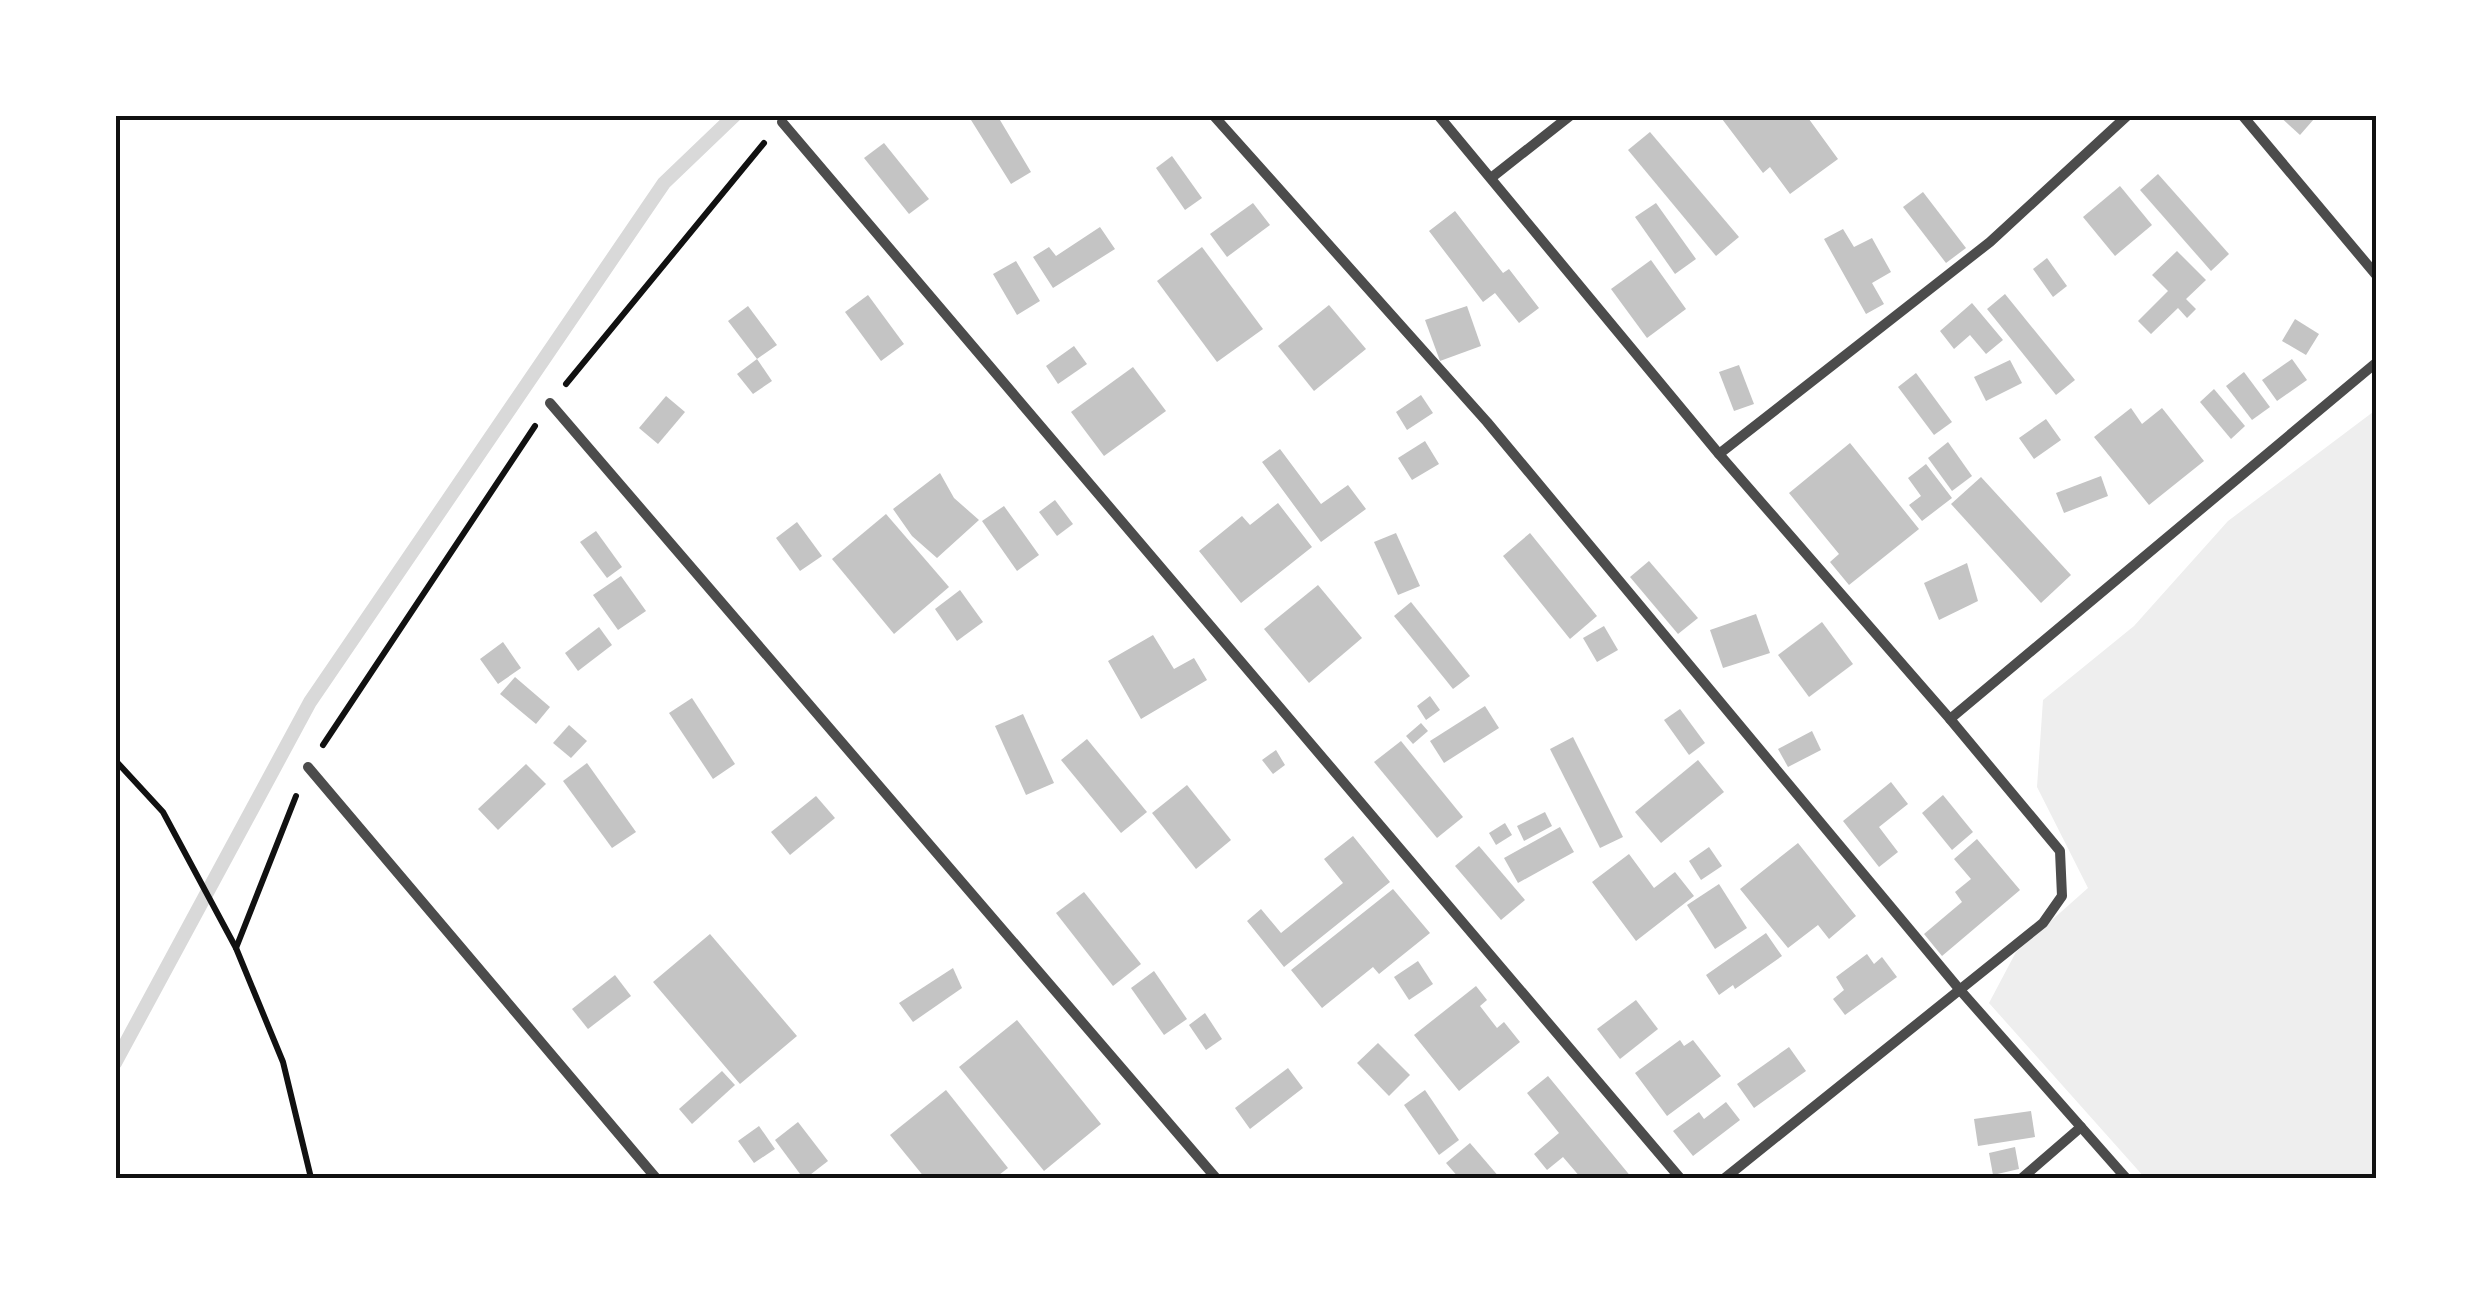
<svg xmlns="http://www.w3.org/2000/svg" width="2492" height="1293" viewBox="0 0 2492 1293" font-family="Manrope,sans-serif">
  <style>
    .green { fill: #eee }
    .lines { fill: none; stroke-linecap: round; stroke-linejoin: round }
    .stream { stroke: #d9d9d9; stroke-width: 14 }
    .building { fill: #c4c4c4 }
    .path { stroke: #111; stroke-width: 6 }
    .minor { stroke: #4c4c4c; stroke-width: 10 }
    .neatline { fill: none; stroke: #111; stroke-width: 4 }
  </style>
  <rect width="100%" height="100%" fill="#fff"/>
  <polygon class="green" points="2377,409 2377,1178 2145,1178 1989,1003 2016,952 2088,888 2037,787 2043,700 2134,626 2228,521"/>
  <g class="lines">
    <polyline class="stream" points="115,1063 310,702 664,183 735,115"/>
  </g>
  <g class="building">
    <polygon points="979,115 997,115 1031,172 1011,184 971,120"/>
    <polygon points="1719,115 1806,115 1838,159 1790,194 1770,167 1763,173"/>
    <polygon points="2278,115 2309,115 2314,119 2300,135"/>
    <polygon points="1650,132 1739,237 1716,256 1628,150"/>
    <polygon points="884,143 929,199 909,214 864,158"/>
    <polygon points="1172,156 1202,198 1185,210 1156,168"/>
    <polygon points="2158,174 2229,254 2211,271 2140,190"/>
    <polygon points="2120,186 2152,225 2115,256 2083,217"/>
    <polygon points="1923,192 1966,248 1946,263 1903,207"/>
    <polygon points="1253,203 1270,225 1227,257 1210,234"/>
    <polygon points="1656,203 1696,259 1675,274 1635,217"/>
    <polygon points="1455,211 1503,273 1509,269 1539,308 1519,323 1495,293 1483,302 1429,231"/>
    <polygon points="1100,227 1115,249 1053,288 1033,257 1049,247 1056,256"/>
    <polygon points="1843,229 1854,247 1872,238 1891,272 1872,283 1884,304 1866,314 1824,239"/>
    <polygon points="1202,247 1263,329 1217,362 1157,281"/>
    <polygon points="2177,251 2206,280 2186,299 2196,309 2187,318 2178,308 2151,334 2138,321 2168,291 2152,275"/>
    <polygon points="2047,258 2067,286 2053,297 2033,269"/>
    <polygon points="1651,260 1686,309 1647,338 1611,289"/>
    <polygon points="1016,261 1040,301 1017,315 993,274"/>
    <polygon points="2005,294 2075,380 2056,395 1987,309"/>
    <polygon points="868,295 904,344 881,361 845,312"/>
    <polygon points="1972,303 2003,340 1986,354 1970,335 1954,349 1940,331"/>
    <polygon points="1329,305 1366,349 1314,391 1278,346"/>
    <polygon points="748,306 777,345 757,359 728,321"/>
    <polygon points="1467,306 1481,346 1440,361 1425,320"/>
    <polygon points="2295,319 2319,334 2306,355 2282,341"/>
    <polygon points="1074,346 1087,364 1058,384 1046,366"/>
    <polygon points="757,359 772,381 753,394 737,374"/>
    <polygon points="2292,359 2307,380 2277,401 2262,380"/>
    <polygon points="2010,360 2022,383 1986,401 1974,377"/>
    <polygon points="1739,365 1754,404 1734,411 1719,372"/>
    <polygon points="1133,367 1166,411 1104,456 1071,412"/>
    <polygon points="2244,372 2270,407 2252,420 2226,386"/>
    <polygon points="1916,373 1952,422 1934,435 1898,387"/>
    <polygon points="2214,389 2245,426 2231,439 2200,402"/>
    <polygon points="1421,395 1433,413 1407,430 1396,412"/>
    <polygon points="666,396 685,412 658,444 639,428"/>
    <polygon points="2131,408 2142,424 2162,408 2204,461 2149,505 2094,437"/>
    <polygon points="2046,419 2061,440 2034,459 2019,438"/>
    <polygon points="1425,441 1439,464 1412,480 1398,458"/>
    <polygon points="1948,442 1972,476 1952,491 1928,458"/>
    <polygon points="1850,443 1919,529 1849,585 1830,562 1839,554 1789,493"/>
    <polygon points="1280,449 1321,504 1348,485 1366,509 1321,542 1262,462"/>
    <polygon points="1926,464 1952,498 1922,521 1909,505 1921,496 1908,478"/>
    <polygon points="940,473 954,498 979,520 937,558 912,536 893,509"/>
    <polygon points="2101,476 2108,496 2064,513 2056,493"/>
    <polygon points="1981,477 2071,575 2041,603 1951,504"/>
    <polygon points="1055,500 1073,524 1057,536 1039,512"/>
    <polygon points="1278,503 1312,547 1241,603 1199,551 1242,516 1250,525"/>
    <polygon points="1004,506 1039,555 1017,571 982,521"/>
    <polygon points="886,514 949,587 894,634 832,559"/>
    <polygon points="797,522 822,556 800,571 776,538"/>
    <polygon points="596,531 622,567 607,578 580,542"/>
    <polygon points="1396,533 1420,586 1398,595 1374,542"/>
    <polygon points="1530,533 1597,616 1570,639 1503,556"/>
    <polygon points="1649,561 1698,618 1678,634 1630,577"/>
    <polygon points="1967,563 1978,601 1939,620 1924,583"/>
    <polygon points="621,576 646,611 618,630 593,595"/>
    <polygon points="1318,585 1362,638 1309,683 1264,629"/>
    <polygon points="960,590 983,622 957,641 935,609"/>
    <polygon points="1411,602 1470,676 1453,689 1394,616"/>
    <polygon points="1756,614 1770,653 1723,668 1710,630"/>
    <polygon points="1822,622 1853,664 1809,697 1778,655"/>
    <polygon points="1604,626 1618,650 1597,662 1583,638"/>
    <polygon points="599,627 612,645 578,671 565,653"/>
    <polygon points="1153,635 1174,669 1194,658 1207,680 1141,719 1108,661"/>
    <polygon points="503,642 521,668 498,684 480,659"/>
    <polygon points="515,677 550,707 536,724 500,694"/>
    <polygon points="1430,696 1440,710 1426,720 1417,706"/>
    <polygon points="692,698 735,764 713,779 669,713"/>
    <polygon points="1485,706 1499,728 1444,763 1430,741"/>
    <polygon points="1680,709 1705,743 1689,755 1664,720"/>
    <polygon points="1023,714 1054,783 1026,795 995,726"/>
    <polygon points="1421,723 1428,731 1413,744 1406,736"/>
    <polygon points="569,725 587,741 571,758 553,743"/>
    <polygon points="1812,731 1821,750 1788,767 1778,749"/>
    <polygon points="1573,737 1623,837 1600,848 1550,749"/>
    <polygon points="1087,739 1147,812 1121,833 1061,760"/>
    <polygon points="1401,741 1463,817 1437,838 1374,762"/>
    <polygon points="1276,750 1285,765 1273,774 1262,760"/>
    <polygon points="1698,760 1724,792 1661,843 1635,812"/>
    <polygon points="587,763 636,832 612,848 563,781"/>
    <polygon points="526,764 546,784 498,830 478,809"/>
    <polygon points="1891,782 1908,804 1879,827 1898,852 1879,867 1843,821"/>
    <polygon points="1187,785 1231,840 1196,869 1152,813"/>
    <polygon points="1943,795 1973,832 1952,850 1922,813"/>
    <polygon points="816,796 835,818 790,855 771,832"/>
    <polygon points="1545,812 1552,826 1524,841 1517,826"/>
    <polygon points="1505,823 1512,835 1496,845 1489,833"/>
    <polygon points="1560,827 1574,852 1518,883 1504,858"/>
    <polygon points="1353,836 1390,882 1284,967 1247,921 1261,909 1281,933 1343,883 1324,859"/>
    <polygon points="1977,839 2020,890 1942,956 1924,934 1962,902 1955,892 1971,879 1954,859"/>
    <polygon points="1798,843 1856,916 1829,939 1818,925 1788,948 1740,889"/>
    <polygon points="1479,846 1525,900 1501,920 1455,866"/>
    <polygon points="1709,847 1722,866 1701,880 1689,861"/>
    <polygon points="1629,854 1654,888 1675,872 1694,896 1636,941 1592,882"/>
    <polygon points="1719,884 1747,928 1715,949 1687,905"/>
    <polygon points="1393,889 1430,933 1379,974 1373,967 1322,1008 1291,970"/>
    <polygon points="1084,892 1141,964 1113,986 1056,913"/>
    <polygon points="1766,933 1782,956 1735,989 1733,985 1719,995 1706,975"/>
    <polygon points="710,934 797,1036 740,1084 653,982"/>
    <polygon points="1867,954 1874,964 1882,957 1897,977 1845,1015 1833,999 1844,990 1836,977"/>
    <polygon points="1418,961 1433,984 1409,1000 1394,977"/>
    <polygon points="953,968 962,988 913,1022 899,1003"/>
    <polygon points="1154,971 1187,1019 1164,1035 1131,988"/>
    <polygon points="615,975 631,996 588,1029 572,1009"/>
    <polygon points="1476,986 1487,1000 1480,1006 1497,1028 1504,1022 1520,1042 1459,1091 1414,1035"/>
    <polygon points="1636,1000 1658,1029 1620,1059 1597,1029"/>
    <polygon points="1205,1013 1222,1039 1206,1050 1189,1025"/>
    <polygon points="1017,1020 1101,1124 1044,1171 959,1067"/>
    <polygon points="1680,1040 1684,1046 1693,1040 1721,1076 1667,1116 1635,1073"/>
    <polygon points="1378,1043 1410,1075 1389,1096 1357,1063"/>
    <polygon points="1789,1047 1806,1071 1754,1108 1737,1084"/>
    <polygon points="1288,1068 1303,1088 1250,1129 1235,1108"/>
    <polygon points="722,1071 735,1085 692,1124 679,1109"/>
    <polygon points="1548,1076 1632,1178 1581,1178 1563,1157 1547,1170 1534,1154 1559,1133 1527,1093"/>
    <polygon points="946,1090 1008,1168 995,1178 925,1178 890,1135"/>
    <polygon points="1425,1090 1459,1140 1439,1155 1404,1105"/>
    <polygon points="1726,1102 1740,1120 1693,1156 1673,1131 1699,1112 1704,1119"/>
    <polygon points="2031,1111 2035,1137 1978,1146 1974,1119"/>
    <polygon points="798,1122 828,1161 806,1178 803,1178 775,1140"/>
    <polygon points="759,1126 775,1149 754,1163 738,1141"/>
    <polygon points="1470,1143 1500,1178 1459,1178 1446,1163"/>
    <polygon points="2015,1147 2019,1169 1993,1175 1989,1153"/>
  </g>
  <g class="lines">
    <g class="path">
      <polyline points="566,384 764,143"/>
      <polyline points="323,745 535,426"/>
      <polyline points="115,760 163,812 236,948 283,1062 311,1178"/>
      <polyline points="236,948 296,796"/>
    </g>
    <g class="minor">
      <polyline points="1213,115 1487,422 1960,990 2126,1178"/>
      <polyline points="1438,115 1719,454 1950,719 2060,851 2062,896 2043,923 1725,1178"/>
      <polyline points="2242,115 2377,276"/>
      <polyline points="782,122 1680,1178"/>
      <polyline points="1491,178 1571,115"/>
      <polyline points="550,403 1216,1178"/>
      <polyline points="1719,454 1990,242 2128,115"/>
      <polyline points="1950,719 2377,362"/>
      <polyline points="308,767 656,1178"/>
      <polyline points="2022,1178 2081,1127"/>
    </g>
  </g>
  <rect width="2492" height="1293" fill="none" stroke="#ffffff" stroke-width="235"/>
  <rect x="118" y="118" width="2256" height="1058" class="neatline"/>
</svg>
